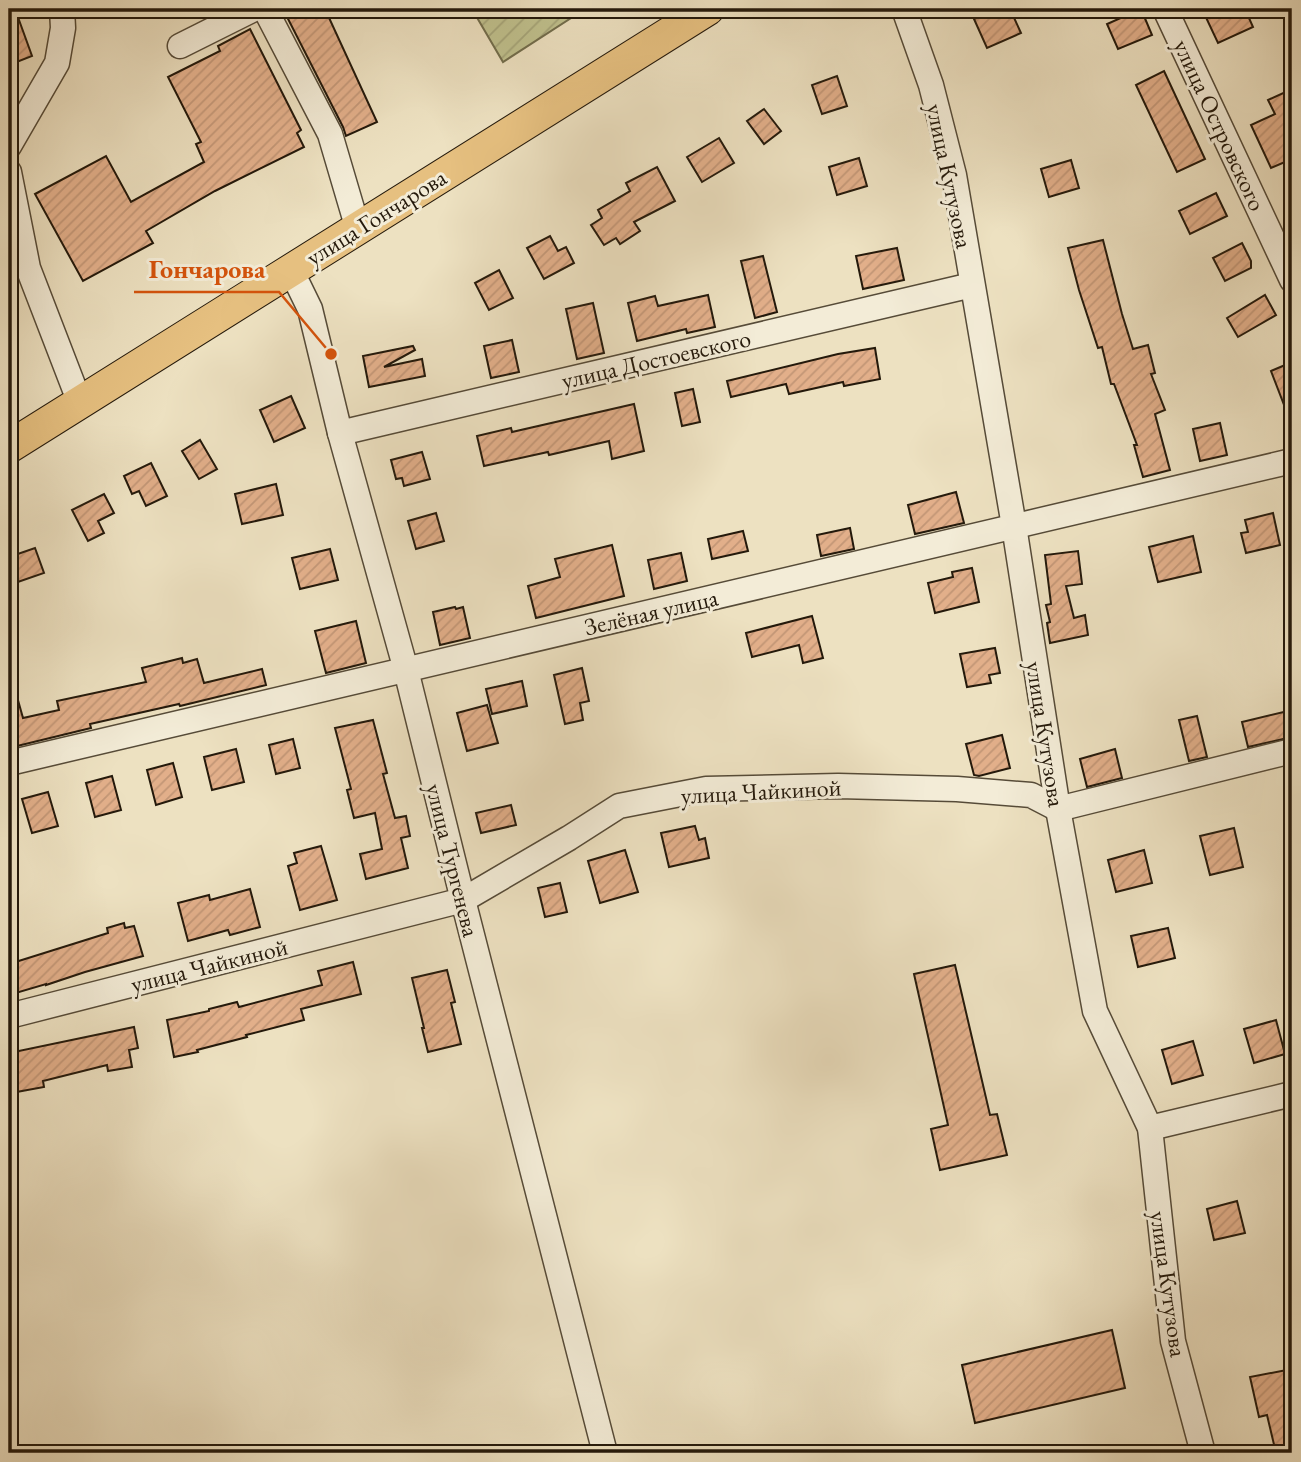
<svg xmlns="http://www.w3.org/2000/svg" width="1301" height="1462" viewBox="0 0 1301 1462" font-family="'EB Garamond',serif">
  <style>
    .garden { fill: url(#garden-furrows); stroke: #726d4c; stroke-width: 2 }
    .building { fill: url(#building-hatch); stroke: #24190b; stroke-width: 2 }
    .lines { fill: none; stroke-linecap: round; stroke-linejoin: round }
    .minor-casing { stroke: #564b38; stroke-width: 27 }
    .major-casing { stroke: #24190b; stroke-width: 34 }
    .minor { stroke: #f3ecd7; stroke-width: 24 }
    .major { stroke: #e6c080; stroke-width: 32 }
    .labels { text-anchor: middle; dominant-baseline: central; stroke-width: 6; stroke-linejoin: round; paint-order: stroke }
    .street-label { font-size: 24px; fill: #24190b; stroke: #f3ecd7 }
    .leader { fill: none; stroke: #d4530c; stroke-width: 2.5 }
    .callout-dot { fill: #d4530c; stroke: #f3ecd7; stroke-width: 2.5 }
    .callout-label { font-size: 26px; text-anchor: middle; font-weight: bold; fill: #d4530c; stroke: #f3ecd7; stroke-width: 6; stroke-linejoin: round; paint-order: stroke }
  </style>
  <defs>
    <pattern id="garden-furrows" width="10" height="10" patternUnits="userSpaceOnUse" patternTransform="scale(1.75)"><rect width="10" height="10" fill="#c0c18e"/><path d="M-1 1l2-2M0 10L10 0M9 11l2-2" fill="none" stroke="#a5a579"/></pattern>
    <pattern id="building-hatch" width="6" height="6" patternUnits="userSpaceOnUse" patternTransform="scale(1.75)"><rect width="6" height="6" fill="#e2af8a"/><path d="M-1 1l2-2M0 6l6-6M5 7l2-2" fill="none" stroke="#c29676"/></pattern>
  </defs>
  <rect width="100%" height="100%" fill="#ede1c1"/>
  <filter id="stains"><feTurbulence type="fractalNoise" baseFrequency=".00286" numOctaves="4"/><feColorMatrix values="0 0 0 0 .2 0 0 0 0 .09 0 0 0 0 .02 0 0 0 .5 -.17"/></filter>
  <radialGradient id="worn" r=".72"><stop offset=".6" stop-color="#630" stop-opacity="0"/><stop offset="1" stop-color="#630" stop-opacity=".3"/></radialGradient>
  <polygon class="garden" points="472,9 585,9 503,62"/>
  <g class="building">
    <polygon points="9,9 15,9 32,56 9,65"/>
    <polygon points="283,9 325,9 377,122 346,136 343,127"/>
    <polygon points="999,9 1010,9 1021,33 987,48 974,19"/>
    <polygon points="1141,9 1152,35 1118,49 1107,24"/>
    <polygon points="1202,9 1245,9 1253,27 1218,43"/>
    <polygon points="250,29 301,130 297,133 304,147 215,191 146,231 153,243 83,281 35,194 106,156 131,202 204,162 196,144 201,142 168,77 220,51 218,46"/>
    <polygon points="1164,71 1205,159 1177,172 1136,85"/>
    <polygon points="837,76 847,106 822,114 812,85"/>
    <polygon points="1292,89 1292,159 1271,168 1251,125 1275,114 1268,100"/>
    <polygon points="764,109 781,131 764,144 747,121"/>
    <polygon points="719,138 734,163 702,182 687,157"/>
    <polygon points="859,158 867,186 837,195 829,167"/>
    <polygon points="1071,160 1079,188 1049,197 1041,169"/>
    <polygon points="657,167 675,201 634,222 640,231 620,244 616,238 604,245 591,225 602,218 598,210 630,191 626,183"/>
    <polygon points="1216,193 1227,216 1190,234 1179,211"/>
    <polygon points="550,236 558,251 566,247 574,263 544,279 527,248"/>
    <polygon points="1103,240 1122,314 1133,349 1148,345 1155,373 1151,374 1165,410 1155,414 1170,470 1143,477 1134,445 1137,445 1114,384 1111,384 1102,347 1098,348 1079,290 1068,248"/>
    <polygon points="1242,243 1251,261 1251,268 1225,281 1213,258"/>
    <polygon points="897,248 904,280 863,289 856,256"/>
    <polygon points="763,256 777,312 755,318 741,261"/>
    <polygon points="499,270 513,298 489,310 475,283"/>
    <polygon points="708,295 715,327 687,333 686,329 637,341 628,303 655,296 658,306"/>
    <polygon points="1265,295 1276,315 1238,337 1227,318"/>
    <polygon points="593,303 604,353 577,359 566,309"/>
    <polygon points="512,340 519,372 491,378 484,346"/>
    <polygon points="413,346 415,350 384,367 422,359 425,376 369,387 363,356"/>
    <polygon points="875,348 880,379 844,386 843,382 789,394 786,384 731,397 727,381 838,354"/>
    <polygon points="1292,362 1292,422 1291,423 1271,371"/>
    <polygon points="693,389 700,422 682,426 675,393"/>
    <polygon points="291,396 305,428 274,442 260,410"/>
    <polygon points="634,404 644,451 612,459 609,441 549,455 548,452 484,466 477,436 511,428 512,432"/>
    <polygon points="1220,423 1227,455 1200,461 1193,429"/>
    <polygon points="200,440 217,469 199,479 182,451"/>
    <polygon points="422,452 430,479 404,486 402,478 396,479 391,460"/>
    <polygon points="151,463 167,496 146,506 139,491 132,494 124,476"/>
    <polygon points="276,484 283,515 242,524 235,494"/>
    <polygon points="956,492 964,523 915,534 908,505"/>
    <polygon points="104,494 114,513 98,521 104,533 88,541 72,510"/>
    <polygon points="436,513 444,541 416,549 408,521"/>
    <polygon points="1273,513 1280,545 1246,553 1241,533 1248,532 1245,520"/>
    <polygon points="850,528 854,549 821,556 817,535"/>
    <polygon points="743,531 748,551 712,559 708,539"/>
    <polygon points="1193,536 1201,572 1158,582 1149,547"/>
    <polygon points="612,545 624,596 536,618 528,586 560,577 555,559"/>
    <polygon points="35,548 44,573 9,585 9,557"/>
    <polygon points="330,549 338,580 300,589 292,558"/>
    <polygon points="1078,551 1082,584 1066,586 1074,618 1085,615 1088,635 1050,643 1047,623 1050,622 1046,605 1051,604 1045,555"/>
    <polygon points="681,553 687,581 654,589 648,560"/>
    <polygon points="972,568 979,602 935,613 928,583 953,577 952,572"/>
    <polygon points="455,607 456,609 463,607 470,638 440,645 433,612"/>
    <polygon points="812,616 823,658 803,663 799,645 752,657 746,633"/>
    <polygon points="356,621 366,663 326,673 315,631"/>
    <polygon points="995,648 1000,673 989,675 991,683 967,687 960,654"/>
    <polygon points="182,658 183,663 197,659 204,683 262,669 266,685 180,706 179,704 90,724 91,728 9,748 9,687 14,686 23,718 59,710 57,701 146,682 142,668"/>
    <polygon points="582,668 589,701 580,703 583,720 565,724 554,675"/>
    <polygon points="522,681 527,706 492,714 486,689"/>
    <polygon points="487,705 498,743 467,751 457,713"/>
    <polygon points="1292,710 1292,737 1248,747 1242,722"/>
    <polygon points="1197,716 1207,757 1189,761 1179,720"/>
    <polygon points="373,720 387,773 383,774 395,818 406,816 410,836 401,838 408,868 366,879 360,854 382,849 375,813 354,818 347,790 351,789 335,728"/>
    <polygon points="1002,735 1010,768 979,776 974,775 966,744"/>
    <polygon points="293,739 300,768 276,774 269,745"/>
    <polygon points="236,749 244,782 212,790 204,757"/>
    <polygon points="1115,749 1122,778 1087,787 1080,759"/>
    <polygon points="173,763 182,797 156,805 147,770"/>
    <polygon points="112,776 121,810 95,817 86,783"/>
    <polygon points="48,792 58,826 32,833 22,799"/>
    <polygon points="511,805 516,825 481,833 476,813"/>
    <polygon points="695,826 699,840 705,838 709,858 669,867 661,833"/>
    <polygon points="1234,828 1243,867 1210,875 1200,836"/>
    <polygon points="321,846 337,900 300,910 288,866 297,863 294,853"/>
    <polygon points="625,850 638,892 600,903 588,861"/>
    <polygon points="1144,850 1152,883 1116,892 1108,860"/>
    <polygon points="560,883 567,912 545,917 538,888"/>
    <polygon points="250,889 260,927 230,935 228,930 188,941 178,903 209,895 210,900"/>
    <polygon points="124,923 125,928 134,926 143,956 85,972 46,985 46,984 9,995 9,964 108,933 107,928"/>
    <polygon points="1168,928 1175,958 1138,967 1131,936"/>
    <polygon points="353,962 361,994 301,1009 304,1020 246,1035 247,1037 197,1050 198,1052 174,1057 167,1020 209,1011 209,1009 237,1002 239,1007 322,985 318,971"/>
    <polygon points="955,965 990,1115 997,1114 1007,1155 940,1170 931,1129 948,1125 914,974"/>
    <polygon points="447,970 455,1002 451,1003 461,1044 428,1052 422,1028 424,1028 412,978"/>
    <polygon points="1276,1020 1285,1054 1254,1063 1244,1029"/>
    <polygon points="134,1027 138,1048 129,1050 132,1067 108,1071 107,1065 43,1081 44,1087 11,1093 9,1077 9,1053"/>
    <polygon points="1193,1041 1203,1075 1172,1084 1162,1050"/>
    <polygon points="1237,1201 1245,1233 1214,1240 1207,1209"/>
    <polygon points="1112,1330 1125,1388 975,1423 962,1365"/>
    <polygon points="1292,1369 1292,1453 1276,1453 1267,1415 1259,1417 1250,1377"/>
  </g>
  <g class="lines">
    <g class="minor-casing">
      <g id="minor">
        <polyline points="265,9 330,134 358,229"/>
        <polyline points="904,9 931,85 954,175 1014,526 1058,809 1095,1011 1150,1128 1173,1341 1203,1453"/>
        <polyline points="1165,9 1292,280"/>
        <polyline points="180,46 254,9"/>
        <polyline points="9,146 57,63 63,28 62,9"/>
        <polyline points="9,172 28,268 80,403"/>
        <polyline points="291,270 310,309 340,433 406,670 463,900 605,1453"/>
        <polyline points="340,433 972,285"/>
        <polyline points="9,763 1292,461"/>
        <polyline points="9,1016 463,900 569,838 619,806 706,789 838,786 957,789 1031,795 1058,809 1292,751"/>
        <polyline points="1150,1128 1292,1094"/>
      </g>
    </g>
    <g class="major-casing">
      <polyline id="major" points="9,447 708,9"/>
    </g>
    <use href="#minor" class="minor"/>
    <use href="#major" class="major"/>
  </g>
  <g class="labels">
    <g class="street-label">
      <text transform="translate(1220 125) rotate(65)">улица Островского</text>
      <text transform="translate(950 176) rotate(78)">улица Кутузова</text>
      <text transform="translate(376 217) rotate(-32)">улица Гончарова</text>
      <text transform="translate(656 359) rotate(-13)">улица Достоевского</text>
      <text transform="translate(651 612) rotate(-13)">Зелёная улица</text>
      <text transform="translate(1046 734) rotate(81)">улица Кутузова</text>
      <text transform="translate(761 791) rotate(-3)">улица Чайкиной</text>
      <text transform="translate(453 860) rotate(76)">улица Тургенева</text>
      <text transform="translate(209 965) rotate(-14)">улица Чайкиной</text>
      <text transform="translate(1169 1284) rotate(82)">улица Кутузова</text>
    </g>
  </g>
  <path class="leader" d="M331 354L279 292H134"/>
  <circle class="callout-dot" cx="331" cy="354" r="7"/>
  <g class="callout-label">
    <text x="207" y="278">Гончарова</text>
  </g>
  <rect width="1301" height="1462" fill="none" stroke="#ede1c1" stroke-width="35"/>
  <rect x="10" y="10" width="1280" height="1441" fill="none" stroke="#24190b" stroke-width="3.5"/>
  <rect x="18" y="18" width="1266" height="1427" fill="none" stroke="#24190b" stroke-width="2"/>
  <rect width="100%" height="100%" filter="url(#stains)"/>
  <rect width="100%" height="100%" fill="url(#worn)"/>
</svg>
